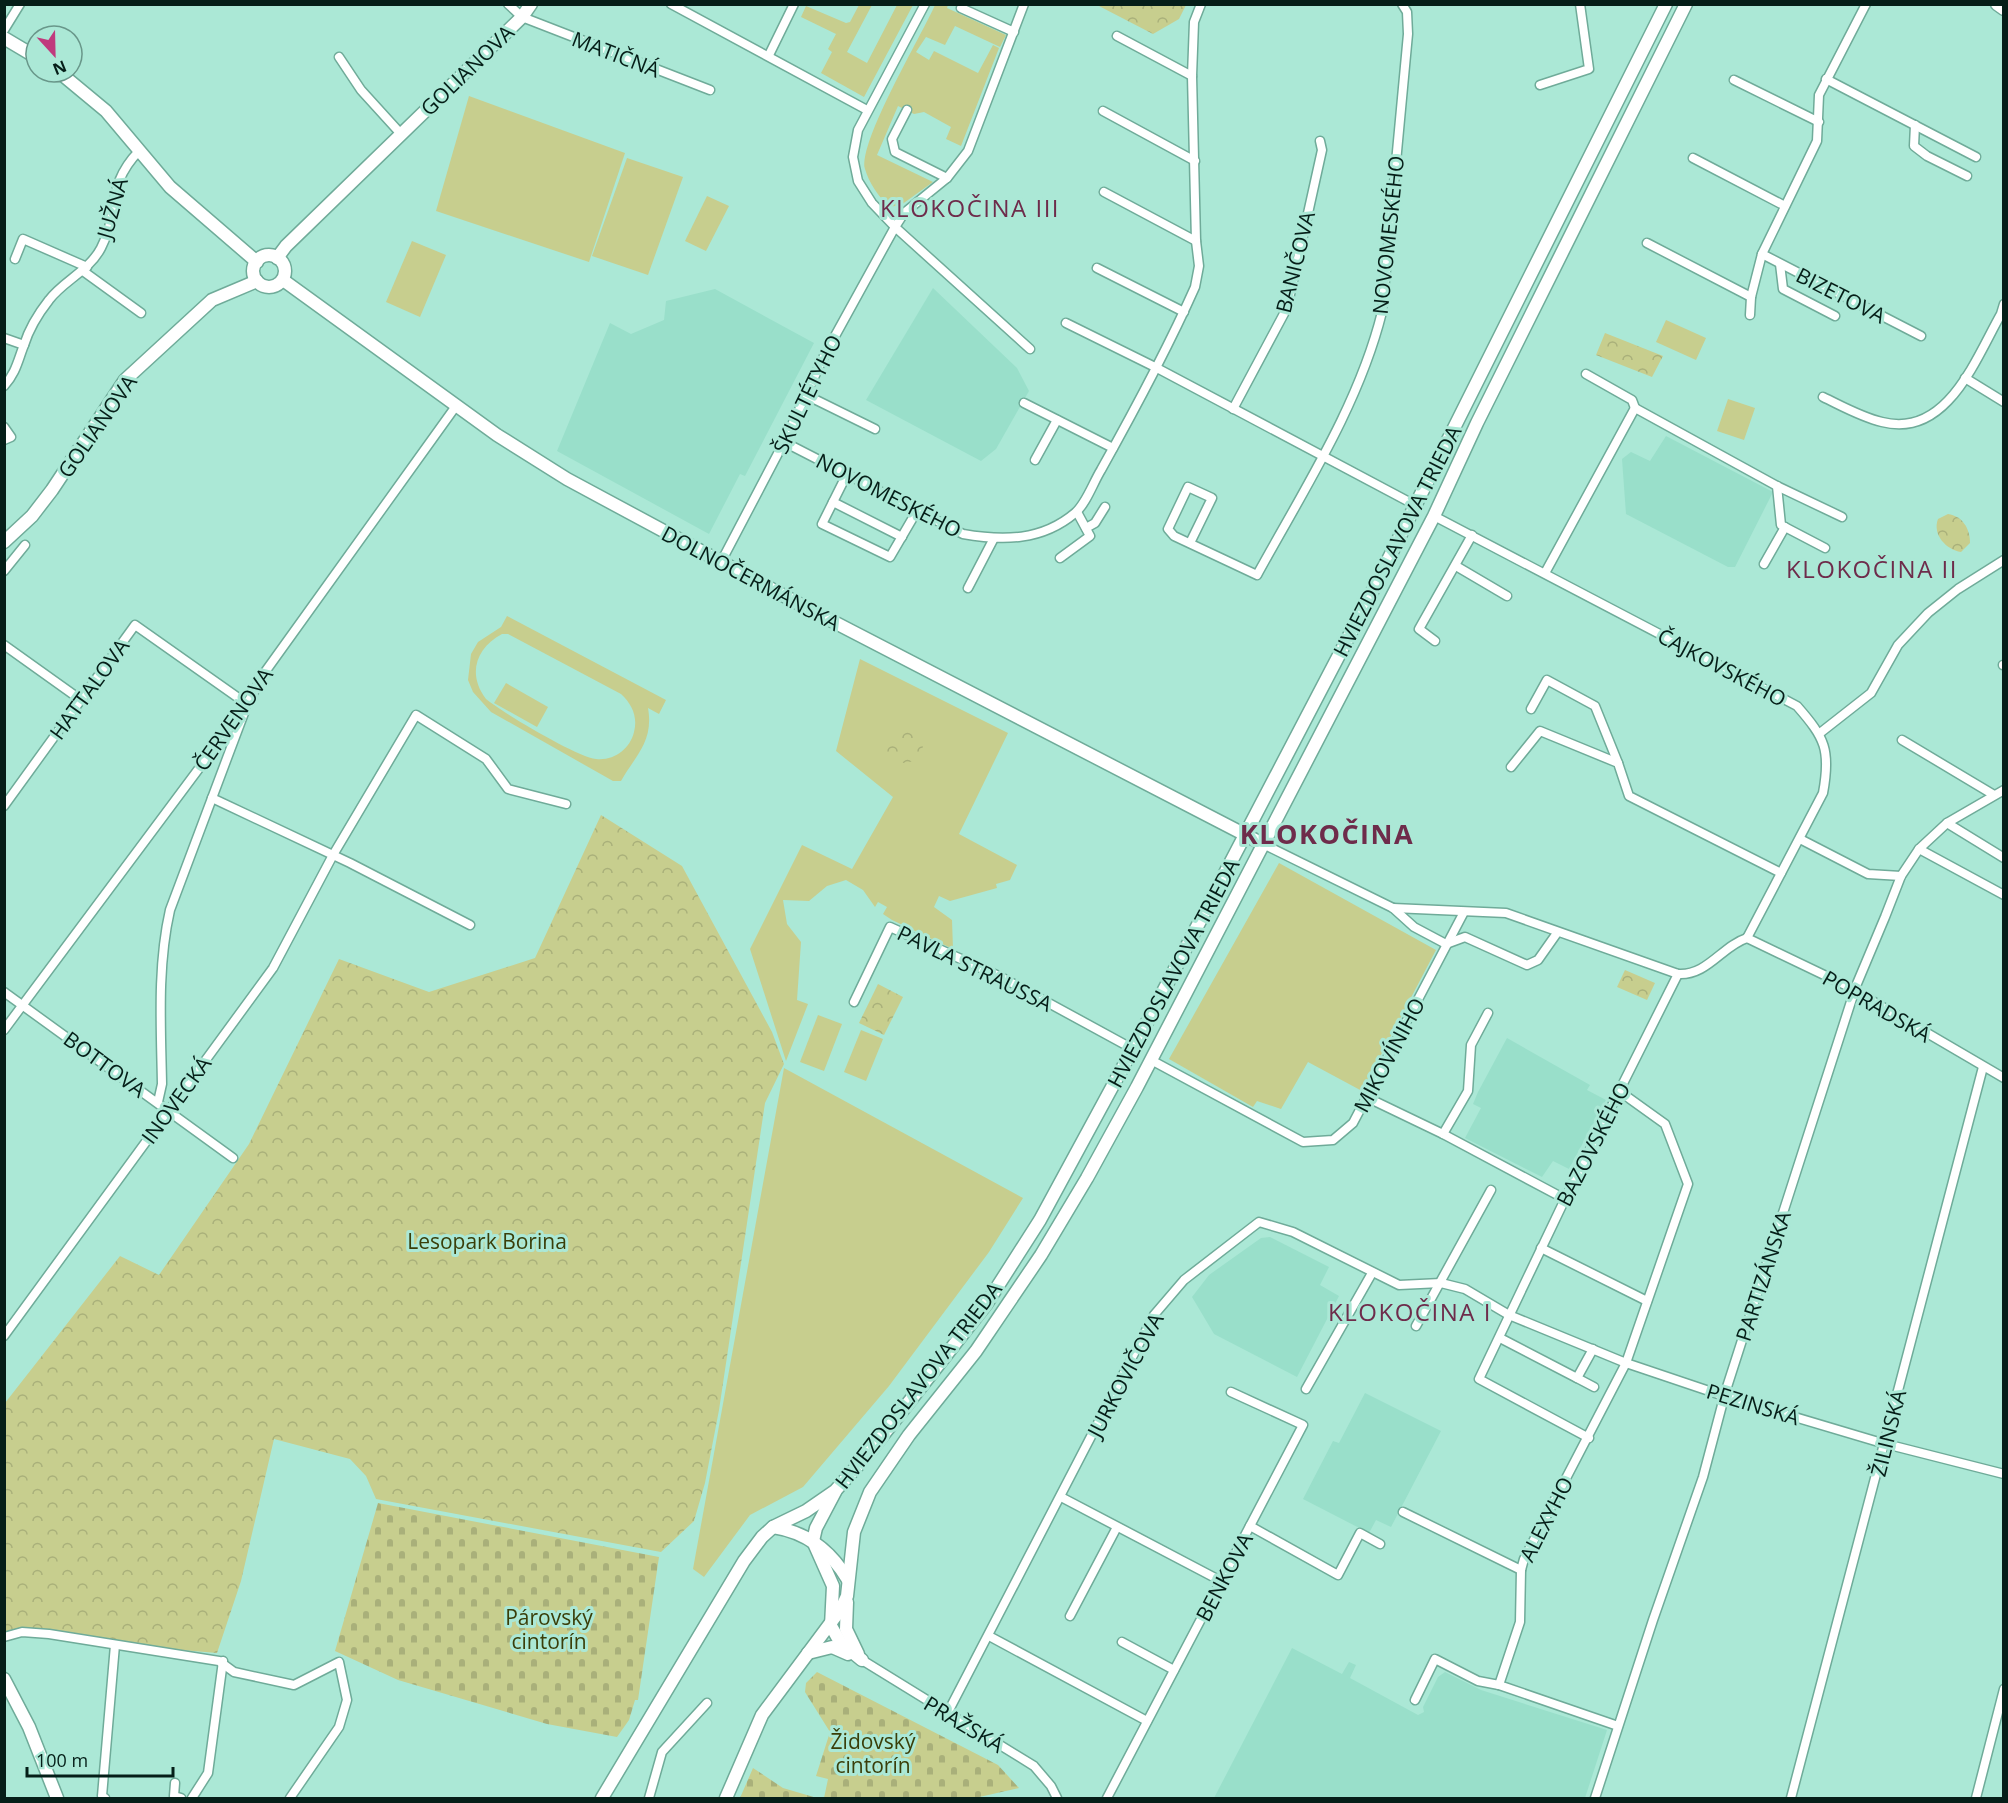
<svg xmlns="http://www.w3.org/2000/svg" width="2008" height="1803" viewBox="0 0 2008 1803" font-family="'Open Sans',sans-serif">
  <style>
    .built { fill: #99dfca }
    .green { fill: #c7ce8e; fill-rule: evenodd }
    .forest { fill: url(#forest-crowns) }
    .cemetery { fill: url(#cemetery-stones) }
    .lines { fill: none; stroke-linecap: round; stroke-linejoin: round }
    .street-casing { stroke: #6fab99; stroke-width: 11 }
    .secondary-casing { stroke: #6fab99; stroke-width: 15 }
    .street { stroke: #fff; stroke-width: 8 }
    .secondary { stroke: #fff; stroke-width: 12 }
    .labels { text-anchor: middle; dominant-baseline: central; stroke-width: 6; stroke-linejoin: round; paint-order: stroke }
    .street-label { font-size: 21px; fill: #051e18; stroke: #abe8d6 }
    .park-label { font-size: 21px; fill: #3a3e09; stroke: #abe8d6 }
    .quarter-label { font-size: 24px; letter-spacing: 1.5px; fill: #6e2c4b; stroke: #abe8d6 }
    .district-label { font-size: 27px; font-weight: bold; letter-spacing: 1.5px; fill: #6e2c4b; stroke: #abe8d6 }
  </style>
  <defs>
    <pattern id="forest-crowns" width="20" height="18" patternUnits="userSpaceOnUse" patternTransform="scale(1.5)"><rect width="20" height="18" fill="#c7ce8e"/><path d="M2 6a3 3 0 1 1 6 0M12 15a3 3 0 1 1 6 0" fill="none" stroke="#a9b07a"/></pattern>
    <pattern id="cemetery-stones" width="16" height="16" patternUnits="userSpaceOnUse" patternTransform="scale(1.5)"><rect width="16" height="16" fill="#c7ce8e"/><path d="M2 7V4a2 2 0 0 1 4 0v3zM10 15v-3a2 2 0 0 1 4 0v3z" fill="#a9b07a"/></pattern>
  </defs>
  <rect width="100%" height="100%" fill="#abe8d6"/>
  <g class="built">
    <polygon points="933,288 1017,368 1029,391 996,449 981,461 866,400"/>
    <polygon points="715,289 814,343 745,476 740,474 709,534 557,451 610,323 631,334 664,320 666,301"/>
    <polygon points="1666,436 1773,492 1735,567 1728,567 1626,514 1622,459 1631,452 1650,461"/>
    <polygon points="1507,1038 1590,1085 1587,1090 1606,1100 1569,1169 1553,1161 1542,1177 1465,1138 1481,1108 1473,1104 1478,1092"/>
    <polygon points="1270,1237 1329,1267 1320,1285 1339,1296 1297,1377 1214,1334 1192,1297 1209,1275 1261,1238"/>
    <polygon points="1365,1393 1441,1431 1391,1527 1376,1520 1369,1533 1303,1499 1333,1441 1339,1443"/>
    <polygon points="1292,1648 1342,1674 1349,1662 1356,1665 1350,1678 1418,1715 1424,1712 1423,1707 1438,1677 1445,1672 1481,1690 1607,1730 1585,1798 1214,1798"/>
  </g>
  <g class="green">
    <polygon points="859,5 872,5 847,52 867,63 897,5 913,5 864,97 821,73 832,52 828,49 836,34 801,17 806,6 846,23 850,22"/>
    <path d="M935,5H948L947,8L1006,35L1000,47L955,26L945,45L926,37L916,52L929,60L934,51L978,73L993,45L999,48L961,146L946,139L951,127L924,112L914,114L898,106L877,155L933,182L901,205L889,207C879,197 869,183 865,169C858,142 922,35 935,5Z"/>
    <polygon points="469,96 625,153 589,262 436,211"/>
    <polygon points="627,158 683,177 648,275 592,256"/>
    <polygon points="707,196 729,206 706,251 685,241"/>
    <polygon points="412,241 446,255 420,317 386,302"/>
    <polygon points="1666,320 1706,338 1696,360 1656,342"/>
    <polygon points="1728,399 1755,408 1744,440 1717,431"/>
    <path d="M507,616L666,700L659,714L648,708C654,742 635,756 621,781H613L491,712L473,692L468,680L471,654L478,642L501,627ZM502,634H508L621,694C632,704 638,717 634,732C630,749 614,761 596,759C577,757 503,713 486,699C467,674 476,648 502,634Z"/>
    <polygon points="860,659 1008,733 959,834 1017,865 1010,880 996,884 997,888 950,901 939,896 934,907 952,920 953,949 892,920 883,914 887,907 878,902 875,907 863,890 846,880 827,886 809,901 783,900 787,924 801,942 797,1000 808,1004 786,1061 750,949 802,845 852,869 893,797 836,751"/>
    <polygon points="506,683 548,707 537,727 494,703"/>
    <polygon points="1279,863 1436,950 1362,1091 1308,1062 1281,1109 1257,1101 1253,1107 1169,1059"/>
    <polygon points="818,1015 842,1024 824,1071 800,1062"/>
    <polygon points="861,1030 883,1039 866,1081 844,1072"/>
    <polygon points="784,1068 1023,1198 989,1252 889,1386 803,1487 750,1515 704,1577 693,1569"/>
  </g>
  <g class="forest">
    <polygon points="1097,5 1097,4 1186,5 1179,19 1153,34"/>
    <polygon points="1605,333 1663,356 1652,377 1596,355"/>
    <path d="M1948,514C1962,516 1970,528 1970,543L1961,552C1946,550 1932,534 1938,519Z"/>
    <circle cx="904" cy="744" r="19"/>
    <polygon points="601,815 682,866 772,1032 784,1064 765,1103 719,1410 705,1483 694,1521 661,1552 376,1499 366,1476 350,1459 274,1439 241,1581 217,1653 5,1635 5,1403 120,1256 159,1275 249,1144 339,959 429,992 535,958"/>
    <polygon points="1625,970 1655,983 1647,1000 1617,987"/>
    <polygon points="878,984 903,997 884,1035 859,1023"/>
  </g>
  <g class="cemetery">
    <polygon points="378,1503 659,1557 638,1700 635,1700 629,1720 617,1737 547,1724 398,1680 335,1651"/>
    <polygon points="817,1672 998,1765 1019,1788 975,1798 824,1798 828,1779 816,1776 830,1732 805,1692 806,1683"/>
    <polygon points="753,1768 783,1788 817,1798 740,1798"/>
  </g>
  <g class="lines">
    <g class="street-casing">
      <g id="street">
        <polyline points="508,4 522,17 710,90"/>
        <polyline points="671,4 867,110"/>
        <polyline points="925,4 858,130 853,157 858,181 872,203 895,227 1030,349"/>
        <polyline points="963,4 961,8 1014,32"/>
        <polyline points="4,30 20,4"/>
        <polyline points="1117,36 1192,76"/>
        <polyline points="769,55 794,4"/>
        <polyline points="339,57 361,90 401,134"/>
        <polyline points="1826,79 1976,157"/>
        <polyline points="1734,80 1819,122"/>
        <polyline points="1540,85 1589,69 1580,4"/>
        <polyline points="907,110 892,139 895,152 947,178"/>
        <polyline points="1103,111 1195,161"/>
        <polyline points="1915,125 1914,146 1927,156 1967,176"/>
        <polyline points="1693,158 1785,206"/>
        <polyline points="1104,192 1196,241"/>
        <polyline points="1647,243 1751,297"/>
        <polyline points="1762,254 1921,336"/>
        <polyline points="15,259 23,239 87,267"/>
        <polyline points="1780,264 1783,289 1835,316"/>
        <polyline points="1097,268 1184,312"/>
        <polyline points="83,271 141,313"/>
        <polyline points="1750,315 1751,297 1762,254 1817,141 1819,95 1866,4"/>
        <polyline points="1066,323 1155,367 1415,505"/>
        <polyline points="4,338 24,345"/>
        <polyline points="1586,374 1632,400 1635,408"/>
        <polyline points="1965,378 2004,402"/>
        <path d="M4,386C16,373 18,360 24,345C29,329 38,314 49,300C63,281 89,271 101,248C120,212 105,186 139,151"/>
        <polyline points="806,395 875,429"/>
        <path d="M1823,397C1842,406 1861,417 1882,422C1947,439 1976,358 2001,314L2004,304"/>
        <polyline points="1024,403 1113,448"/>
        <polyline points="1233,409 1287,308 1322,150 1320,141"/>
        <polyline points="4,427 11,437 4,440"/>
        <path d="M784,442L963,534C1003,541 1042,541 1075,513C1086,504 1093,483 1101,470C1134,411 1167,350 1195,287L1199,266L1196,241L1192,76L1194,22L1201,4"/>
        <polyline points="1035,460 1057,420"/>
        <polyline points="847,474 822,524 890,557 918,509"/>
        <polyline points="1777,486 1781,525 1825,548"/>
        <polyline points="833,502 902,537"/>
        <path d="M1434,516L1797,706C1825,738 1831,750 1823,793L1747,938"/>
        <polyline points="1086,528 1095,523 1105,507"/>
        <path d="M1190,543L1212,498L1188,487L1168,529L1174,536L1257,575C1303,491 1359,405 1382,312L1408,34L1407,12L1402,4"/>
        <polyline points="1060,558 1090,536 1077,512"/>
        <polyline points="721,562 784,442 824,356 895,227 904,213 947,178 968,151 1024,4"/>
        <polyline points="1764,564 1785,527"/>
        <polyline points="1456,566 1507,596"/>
        <polyline points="4,571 25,545"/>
        <polyline points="1545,573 1635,408 1777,486 1842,517"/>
        <polyline points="968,588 993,540"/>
        <polyline points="1435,641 1419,629 1472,535"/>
        <polyline points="4,645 81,700"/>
        <polyline points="2003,665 2004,665"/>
        <polyline points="1531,709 1547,680 1595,706 1618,763"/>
        <polyline points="1820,733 1871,693 1898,645 1928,613 1958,589 2004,560"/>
        <polyline points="1902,740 1994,795"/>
        <polyline points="1511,767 1540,731 1618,763 1629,796 1781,873"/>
        <polyline points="212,798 350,863 470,925"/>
        <polyline points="4,806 135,625 247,704"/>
        <polyline points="1947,823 2004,858"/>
        <polyline points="1800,839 1868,874 1901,876"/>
        <polyline points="1263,844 1393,908 1414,927 1446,944 1465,937 1527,965 1538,960 1557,933"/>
        <polyline points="1919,849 2004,895"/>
        <path d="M1393,908L1506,913L1678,974C1707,976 1722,946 1747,938"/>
        <polyline points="1747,938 1845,985 2004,1078"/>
        <polyline points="4,992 233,1158"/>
        <polyline points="854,1002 890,927 1001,977 1133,1049"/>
        <polyline points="4,1030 247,704 265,672 456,406"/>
        <polyline points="1151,1060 1303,1142 1333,1140 1353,1123 1464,912"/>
        <polyline points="1366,1097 1443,1134 1565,1199"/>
        <path d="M158,1102L162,1084C161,1027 157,967 170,910L244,713"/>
        <polyline points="1443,1134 1468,1091 1471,1045 1488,1013"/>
        <polyline points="1541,1248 1647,1301"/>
        <polyline points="1416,1326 1491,1190"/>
        <polyline points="4,1336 273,968 333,855 416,715 486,759 508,789 566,804"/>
        <polyline points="1500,1338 1577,1378 1593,1349"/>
        <polyline points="1577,1378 1594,1387"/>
        <polyline points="1306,1389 1372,1273"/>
        <polyline points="1589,1438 1479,1379 1565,1199 1678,974"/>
        <polyline points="1061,1497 1221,1581"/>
        <polyline points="1403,1512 1521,1570"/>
        <polyline points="1250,1526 1338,1575 1360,1533 1380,1544"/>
        <polyline points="1070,1616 1117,1527"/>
        <polyline points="989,1636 1147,1721"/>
        <polyline points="4,1637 22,1632 49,1634 219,1661 234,1672 294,1685 339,1662 347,1700 339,1727 290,1798"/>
        <polyline points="1122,1642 1174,1670"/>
        <polyline points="862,1660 1034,1766 1051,1786 1057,1798"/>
        <polyline points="1415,1700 1435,1659 1478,1681 1499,1685"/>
        <polyline points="947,1714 1154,1315 1184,1280 1259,1222 1293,1232 1399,1285 1441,1283 1465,1289 1509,1315 1626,1363 1724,1396 1882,1443 2004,1474"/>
        <polyline points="1618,1726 1499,1685 1520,1622 1521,1570 1524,1559 1626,1363 1688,1184 1665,1124 1619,1091"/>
        <polyline points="175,1783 174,1796 181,1798"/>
        <polyline points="105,1798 102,1796 115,1645"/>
        <polyline points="192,1798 208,1773 223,1661"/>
        <polyline points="649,1798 662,1752 707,1703"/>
        <polyline points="1107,1798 1303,1425 1231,1392"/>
        <polyline points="1595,1798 1653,1620 1703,1477 1726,1390 1856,986 1885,917 1901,876 1919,849 1947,823 2004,790"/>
        <polyline points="1791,1798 1983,1067"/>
        <polyline points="1976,1798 2004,1689"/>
      </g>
    </g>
    <g class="secondary-casing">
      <g id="secondary">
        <polyline points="1997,4 2004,9"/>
        <polyline points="4,38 36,57"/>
        <polyline points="59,72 106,111 170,187 257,262"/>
        <circle cx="269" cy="271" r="16"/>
        <polyline points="277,258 286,246 522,17 531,4"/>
        <polyline points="283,280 497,435 567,479 803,606 1263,844"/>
        <polyline points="4,542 32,516 52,490 125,380 212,300 257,281"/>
        <polyline points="835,1492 816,1528 813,1541 833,1586 831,1626 840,1642 862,1660"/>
        <path d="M773,1527C807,1532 831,1551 848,1580"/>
        <polyline points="847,1602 846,1629 858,1654"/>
        <polyline points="808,1653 832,1647 848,1654"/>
        <polyline points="4,1679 29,1727 57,1798"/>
        <polyline points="602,1798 744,1561 762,1537 773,1527 806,1511 835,1491 868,1454 987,1303 1040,1220 1143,1030 1372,592 1666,4"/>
        <polyline points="726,1798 762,1715 841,1609 847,1596 854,1532 870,1492 909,1435 976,1351 1041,1255 1087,1178 1137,1087 1434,516 1477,423 1686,4"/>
      </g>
    </g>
    <use href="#street" class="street"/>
    <use href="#secondary" class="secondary"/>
  </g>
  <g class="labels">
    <g class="street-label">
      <text transform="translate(616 54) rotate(21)">MATIČNÁ</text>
      <text transform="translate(467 70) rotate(-44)">GOLIANOVA</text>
      <text transform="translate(112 208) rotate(-74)">JUŽNÁ</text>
      <text transform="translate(1388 235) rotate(-84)">NOVOMESKÉHO</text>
      <text transform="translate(1295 262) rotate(-76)">BANIČOVA</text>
      <text transform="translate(1841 295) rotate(27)">BIZETOVA</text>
      <text transform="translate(807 394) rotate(-64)">ŠKULTÉTYHO</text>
      <text transform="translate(97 426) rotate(-55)">GOLIANOVA</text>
      <text transform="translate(889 495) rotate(27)">NOVOMESKÉHO</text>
      <text transform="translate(1397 541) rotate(-63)">HVIEZDOSLAVOVA TRIEDA</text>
      <text transform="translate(751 578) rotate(28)">DOLNOČERMÁNSKA</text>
      <text transform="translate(1722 667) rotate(28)">ČAJKOVSKÉHO</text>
      <text transform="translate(89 689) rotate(-54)">HATTALOVA</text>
      <text transform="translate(233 719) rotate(-55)">ČERVENOVA</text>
      <text transform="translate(975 968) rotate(26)">PAVLA STRAUSSA</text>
      <text transform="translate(1173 973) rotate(-62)">HVIEZDOSLAVOVA TRIEDA</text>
      <text transform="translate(1877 1006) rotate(30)">POPRADSKÁ</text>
      <text transform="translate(1389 1055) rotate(-62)">MIKOVÍNIHO</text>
      <text transform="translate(105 1064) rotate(36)">BOTTOVA</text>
      <text transform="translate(176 1100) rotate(-54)">INOVECKÁ</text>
      <text transform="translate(1593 1144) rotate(-63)">BAZOVSKÉHO</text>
      <text transform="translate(1763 1276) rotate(-72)">PARTIZÁNSKA</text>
      <text transform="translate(1125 1375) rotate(-62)">JURKOVIČOVA</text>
      <text transform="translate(918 1385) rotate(-52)">HVIEZDOSLAVOVA TRIEDA</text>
      <text transform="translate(1753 1404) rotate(17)">PEZINSKÁ</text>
      <text transform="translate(1888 1433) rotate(-76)">ŽILINSKÁ</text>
      <text transform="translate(1546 1519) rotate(-63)">ALEXYHO</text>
      <text transform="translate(1224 1577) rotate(-62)">BENKOVA</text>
      <text transform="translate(964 1724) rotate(31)">PRAŽSKÁ</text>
    </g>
    <g class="park-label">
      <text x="487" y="1241">Lesopark Borina</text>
      <text x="549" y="1617">Párovský<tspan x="549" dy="24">cintorín</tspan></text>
      <text x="873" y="1741">Židovský<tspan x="873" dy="24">cintorín</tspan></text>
    </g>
    <g class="quarter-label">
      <text x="970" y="207">KLOKOČINA III</text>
      <text x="1872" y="568">KLOKOČINA II</text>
      <text x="1410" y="1311">KLOKOČINA I</text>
    </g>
    <g class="district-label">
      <text x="1327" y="833">KLOKOČINA</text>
    </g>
  </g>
  <rect width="2008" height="1803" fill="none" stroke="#051e18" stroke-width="12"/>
  <g transform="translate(54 54) rotate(158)"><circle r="28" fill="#abe8d6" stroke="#69978a" stroke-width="1.5"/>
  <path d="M0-4.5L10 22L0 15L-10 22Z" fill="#c03a7d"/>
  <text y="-9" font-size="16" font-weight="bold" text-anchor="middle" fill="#051e18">N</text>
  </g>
  <path d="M27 1767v9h146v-9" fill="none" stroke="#051e18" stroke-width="3"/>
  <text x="36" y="1767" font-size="18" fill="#051e18" stroke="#abe8d6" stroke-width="4.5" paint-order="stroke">100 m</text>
</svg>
